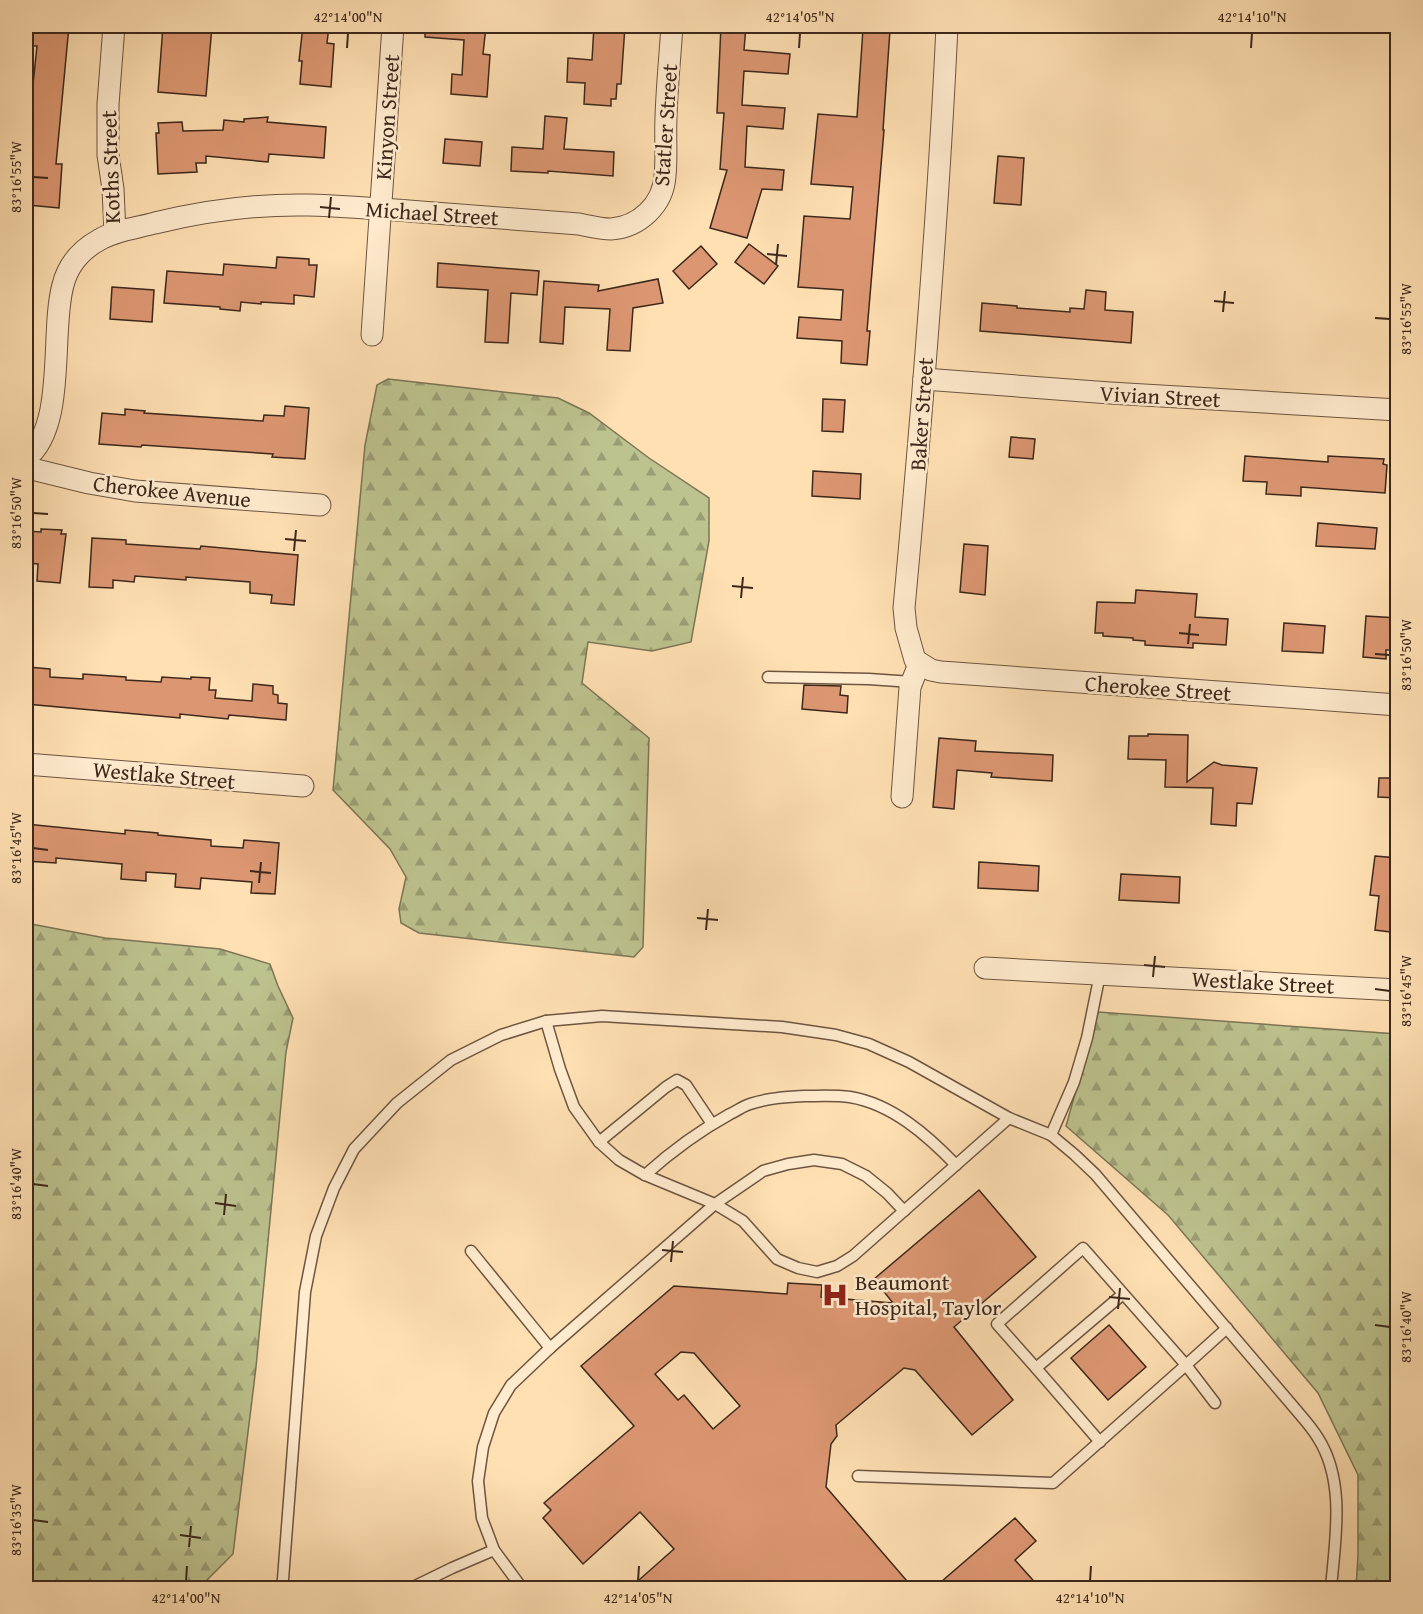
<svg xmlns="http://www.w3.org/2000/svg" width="1423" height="1614" viewBox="0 0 1423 1614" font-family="'Gentium Book Plus',serif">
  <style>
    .forest { fill: url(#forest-firs); stroke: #7c7555; stroke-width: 1.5 }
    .building { fill: #dc9772; stroke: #3c271b; stroke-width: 1.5; fill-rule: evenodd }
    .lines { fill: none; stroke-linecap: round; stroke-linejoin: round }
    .lane-casing { stroke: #6d5541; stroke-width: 13 }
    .street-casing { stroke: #6d5541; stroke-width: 23 }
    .lane { stroke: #ffebce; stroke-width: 10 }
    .street { stroke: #ffebce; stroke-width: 21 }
    .ticks { fill: none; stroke: #3c271b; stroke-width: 2 }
    .labels { text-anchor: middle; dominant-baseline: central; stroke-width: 5; stroke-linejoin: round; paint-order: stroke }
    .street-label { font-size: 22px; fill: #3c271b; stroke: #ffebce }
    .poi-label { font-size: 22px; fill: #3c271b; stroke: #ffebce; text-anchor: start }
    .neatline { fill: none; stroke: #3c271b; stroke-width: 2 }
    .ticks-label { font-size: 15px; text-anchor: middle; fill: #3c271b }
  </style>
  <defs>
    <pattern id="forest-firs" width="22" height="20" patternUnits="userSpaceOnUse" patternTransform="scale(1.5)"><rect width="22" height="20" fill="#bdc38f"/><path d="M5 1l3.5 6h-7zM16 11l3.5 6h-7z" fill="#9b9e74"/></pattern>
  </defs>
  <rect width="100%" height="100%" fill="#ffe0b3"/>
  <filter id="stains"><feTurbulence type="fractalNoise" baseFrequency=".00333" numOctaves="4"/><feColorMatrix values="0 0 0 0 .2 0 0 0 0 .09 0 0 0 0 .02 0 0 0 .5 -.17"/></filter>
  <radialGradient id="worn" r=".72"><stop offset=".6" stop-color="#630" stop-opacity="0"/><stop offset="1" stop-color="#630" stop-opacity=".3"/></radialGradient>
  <g class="forest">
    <polygon points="388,379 558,398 589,413 649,458 709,498 709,541 691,642 652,651 588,642 582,683 649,738 643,947 634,957 419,933 401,923 399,909 406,877 390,849 333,790 365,445 377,385"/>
    <polygon points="26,923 105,938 220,949 270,964 278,986 293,1018 286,1052 256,1367 233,1554 208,1579 200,1588 26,1588"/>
    <polygon points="1098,1012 1397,1034 1397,1588 1356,1588 1358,1555 1358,1475 1318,1393 1168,1215 1066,1126"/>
  </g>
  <g class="building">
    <polygon points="28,26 69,26 56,164 62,164 59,208 28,205 32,153 26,152 37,46 26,46"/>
    <polygon points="163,26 212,26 206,96 158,92"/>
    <polygon points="303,26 329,26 327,43 334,44 331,87 300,84 302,61 299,61"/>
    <polygon points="425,26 486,26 483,54 490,55 487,97 451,94 452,74 462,75 464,40 425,37"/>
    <polygon points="594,26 625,26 621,84 617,84 616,99 611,99 611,106 584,104 585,83 567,82 568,58 592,60"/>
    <polygon points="721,26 746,26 744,50 790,54 788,74 744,71 742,105 785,108 783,129 747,126 745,167 784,170 782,190 762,189 747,238 710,228 727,170 720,169 724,113 717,113"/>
    <polygon points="863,29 890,30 883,130 884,130 867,331 870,331 867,365 841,363 842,341 797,338 799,317 841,320 843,290 798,287 800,266 804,216 850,219 853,187 811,184 818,114 857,117"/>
    <polygon points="545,116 567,118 564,149 614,152 613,176 548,171 548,173 511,171 512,147 543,149"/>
    <polygon points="268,117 267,122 326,127 324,158 269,154 268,162 206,156 206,163 196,163 197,172 158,174 156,133 159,133 158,123 182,122 183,131 223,130 224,120 244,122 244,119"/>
    <polygon points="445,139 482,142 480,166 443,163"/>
    <polygon points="998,156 1024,158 1021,205 994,203"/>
    <polygon points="749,244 778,266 764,284 735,262"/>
    <polygon points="701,246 717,264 689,289 673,271"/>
    <polygon points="277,257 309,259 309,265 317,265 314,297 294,295 294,304 261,302 261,304 241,302 240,311 220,309 220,307 164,303 167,271 223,275 224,264 276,268"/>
    <polygon points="438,263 539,271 537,295 511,293 508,343 485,342 488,290 437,287"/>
    <polygon points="658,279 663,303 633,308 630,351 607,350 610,309 565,307 563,344 540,342 544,281 599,285 598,291"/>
    <polygon points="112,287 154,290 152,322 110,319"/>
    <polygon points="1086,290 1106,292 1105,310 1133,312 1131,343 980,331 982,303 1017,306 1017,308 1070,312 1070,308 1084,309"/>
    <polygon points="823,399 845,400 843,432 822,431"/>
    <polygon points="285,406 309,408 305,459 272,457 273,454 142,445 141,447 99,444 102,413 125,415 125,409 145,411 144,413 263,421 264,415 284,416"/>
    <polygon points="1011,437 1035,439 1033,459 1009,457"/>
    <polygon points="1245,456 1328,462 1328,456 1384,459 1383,464 1387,465 1385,493 1301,487 1301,496 1266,494 1267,482 1243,481"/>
    <polygon points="813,471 861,474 860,499 812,496"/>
    <polygon points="1318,523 1377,528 1375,549 1316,546"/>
    <polygon points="41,529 62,530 61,534 66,534 60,583 37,581 38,564 26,563 26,531 41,532"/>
    <polygon points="92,538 126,540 126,544 200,549 201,546 298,555 294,605 271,603 272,595 250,593 250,582 186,577 186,580 135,576 134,582 113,580 113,588 89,587"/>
    <polygon points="964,544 988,546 985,595 960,592"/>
    <polygon points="1136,590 1197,594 1195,617 1228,619 1226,645 1193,643 1193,648 1145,645 1145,641 1133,640 1133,638 1103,636 1103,633 1095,633 1097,602 1135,603"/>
    <polygon points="1366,616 1398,618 1397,650 1386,650 1386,659 1363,657"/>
    <polygon points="1284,623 1325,626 1323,653 1282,651"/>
    <polygon points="28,667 50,669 50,677 83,679 83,674 126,677 126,680 161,682 162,677 191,679 191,677 210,678 209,690 216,690 215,698 252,701 253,684 273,686 273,694 278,695 278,703 287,704 286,720 229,715 228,719 180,714 180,718 26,704"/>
    <polygon points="804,685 841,686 840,695 848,696 847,713 802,709"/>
    <polygon points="1148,734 1188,735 1187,782 1214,762 1222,765 1257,768 1252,804 1237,803 1236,826 1211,824 1213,788 1165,787 1166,760 1128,759 1129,736 1148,736"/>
    <polygon points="939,738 976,741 975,751 1053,755 1052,781 991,777 992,773 957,770 954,809 933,807"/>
    <polygon points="1379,778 1398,778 1398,798 1378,797"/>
    <polygon points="26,824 125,834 125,830 158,833 158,835 211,840 211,846 243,848 244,840 279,843 275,894 251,893 252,882 201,878 200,889 175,887 176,874 146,872 146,881 121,879 122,864 56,858 56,863 26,861"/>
    <polygon points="1375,856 1398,858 1398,933 1375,930 1379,896 1370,895"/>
    <polygon points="979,862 1039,866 1038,891 978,888"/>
    <polygon points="1121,874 1180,877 1179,903 1119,900"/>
    <path d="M979,1190L1036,1257L954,1327L1013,1400L972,1435L915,1370L904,1368L836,1425L837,1436L831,1444L826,1487L913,1588H630L674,1549L640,1512L583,1564L543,1518L551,1510L544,1503L634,1426L581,1366L674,1286L787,1294L788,1283L822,1285L821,1297L893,1303L874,1279ZM681,1352L694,1353L740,1406L713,1429L684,1395L678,1400L655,1374Z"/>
    <polygon points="1109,1325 1146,1367 1108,1400 1071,1358"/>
    <polygon points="1015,1518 1036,1541 1015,1560 1040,1588 934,1588"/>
  </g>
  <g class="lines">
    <g class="lane-casing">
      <g id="lane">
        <polyline points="768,677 869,679 912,682"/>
        <polyline points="546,1021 560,1069 574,1107 599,1142 619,1160 645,1175 715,1204 743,1221 777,1259 798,1268 817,1272 837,1266 853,1256 1009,1118"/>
        <polyline points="1051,1135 1074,1082 1087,1038 1100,974"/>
        <polyline points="599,1142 666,1087 677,1080 686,1085 712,1124"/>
        <path d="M645,1175C673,1150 697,1132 730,1114C737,1111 743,1106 750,1104C768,1098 786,1097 804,1096C819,1096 835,1095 850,1097C892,1104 927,1135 956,1165"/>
        <polyline points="471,1251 550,1348"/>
        <polyline points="1123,1294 1036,1368 997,1324 1083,1248 1186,1365 1227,1328"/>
        <polyline points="1036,1368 1100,1442"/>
        <polyline points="858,1476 1053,1483 1186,1365 1215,1403"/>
        <path d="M281,1588L283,1579L305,1292L316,1236L334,1188L354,1149L397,1103L451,1060L501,1035L546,1021L602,1016L782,1027L836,1035L869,1044L909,1062L1009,1118L1051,1135L1075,1155L1095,1174L1292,1405C1301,1416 1311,1426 1318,1438C1346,1482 1335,1540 1331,1588"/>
        <polyline points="411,1588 452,1568 494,1550"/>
        <polyline points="522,1588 494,1550 482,1518 478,1481 483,1447 494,1413 511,1385 550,1348 715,1204 763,1171 788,1164 814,1160 842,1164 866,1176 887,1193 904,1211"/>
      </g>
    </g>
    <g class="street-casing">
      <g id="street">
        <polyline points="114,26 108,104 108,155 113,189 115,233"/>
        <path d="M947,26C938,220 922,414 904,608L906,628L915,660L931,670L941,672L1398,705"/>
        <polyline points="372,335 393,26"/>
        <polyline points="924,379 1110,393 1398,410"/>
        <path d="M26,458C67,427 50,331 63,285C68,265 81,250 99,240C115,230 137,228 155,223C204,211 257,204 308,205C345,206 383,209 421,212C474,216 527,220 579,224C589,226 601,229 611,229C639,227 663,205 665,176C667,157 665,137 666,117C667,86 670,56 672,26"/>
        <polyline points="26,469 32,469 89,483 135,491 320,505"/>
        <polyline points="26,764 303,786"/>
        <polyline points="902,797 910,687 919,664"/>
        <polyline points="985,968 1398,990"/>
      </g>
    </g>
    <use href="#lane" class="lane"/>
    <use href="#street" class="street"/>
  </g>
  <path class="ticks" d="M347,48L348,33M799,48L800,33M1251,48L1252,33M33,177L48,178M320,207L340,209M329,218L331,197M767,254L787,256M776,265L778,244M1214,301L1234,303M1223,312L1225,291M1375,318L1390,319M33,513L48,514M285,539L306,541M294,551L296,530M732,586L753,588M741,598L743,577M1179,633L1199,635M1188,644L1190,624M1375,654L1390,655M33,848L48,850M250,871L271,873M259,883L261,862M697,918L718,920M706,930L708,909M1144,965L1165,967M1153,977L1155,956M1375,989L1390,991M33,1184L48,1186M215,1203L236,1206M224,1215L226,1194M662,1250L683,1252M671,1262L673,1241M1109,1297L1130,1299M1118,1309L1120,1288M1375,1325L1390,1327M33,1520L48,1522M180,1535L201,1538M189,1547L191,1526M186,1581L187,1566M638,1581L639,1566M1090,1581L1091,1566"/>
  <defs>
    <g id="hospital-bare" transform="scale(2.07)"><path d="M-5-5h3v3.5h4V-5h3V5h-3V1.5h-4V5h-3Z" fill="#8f2418" stroke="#ffebce" stroke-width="2.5" paint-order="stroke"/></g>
  </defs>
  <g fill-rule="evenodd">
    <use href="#hospital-bare" x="835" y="1295"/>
  </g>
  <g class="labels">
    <g class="street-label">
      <text transform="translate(387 117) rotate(-86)">Kinyon Street</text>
      <text transform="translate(665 125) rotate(-86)">Statler Street</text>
      <text transform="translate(110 167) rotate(-92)">Koths Street</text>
      <text transform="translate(432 213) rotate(4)">Michael Street</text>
      <text transform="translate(1160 396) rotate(3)">Vivian Street</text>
      <text transform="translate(921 414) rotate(-86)">Baker Street</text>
      <text transform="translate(172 491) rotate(6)">Cherokee Avenue</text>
      <text transform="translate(1158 688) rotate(4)">Cherokee Street</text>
      <text transform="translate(164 775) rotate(5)">Westlake Street</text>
      <text transform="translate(1263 982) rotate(3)">Westlake Street</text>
    </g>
    <g class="poi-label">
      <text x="855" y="1282">Beaumont<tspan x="855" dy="25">Hospital, Taylor</tspan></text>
    </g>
  </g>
  <rect width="1423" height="1614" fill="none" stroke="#ffe0b3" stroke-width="66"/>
  <rect x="33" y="33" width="1357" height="1548" class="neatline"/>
  <g class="ticks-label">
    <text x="348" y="22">42°14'00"N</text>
    <text x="800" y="22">42°14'05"N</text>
    <text x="1252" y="22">42°14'10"N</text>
    <text transform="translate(16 177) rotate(-90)" y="5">83°16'55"W</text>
    <text transform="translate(1406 319) rotate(-90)" y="5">83°16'55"W</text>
    <text transform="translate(16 513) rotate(-90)" y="5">83°16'50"W</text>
    <text transform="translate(1406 655) rotate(-90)" y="5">83°16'50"W</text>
    <text transform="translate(16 848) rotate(-90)" y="5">83°16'45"W</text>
    <text transform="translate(1406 991) rotate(-90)" y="5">83°16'45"W</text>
    <text transform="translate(16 1184) rotate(-90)" y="5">83°16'40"W</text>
    <text transform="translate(1406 1327) rotate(-90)" y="5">83°16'40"W</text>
    <text transform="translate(16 1520) rotate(-90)" y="5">83°16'35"W</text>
    <text x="186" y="1603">42°14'00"N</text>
    <text x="638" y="1603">42°14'05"N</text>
    <text x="1090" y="1603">42°14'10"N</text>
  </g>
  <rect width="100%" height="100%" filter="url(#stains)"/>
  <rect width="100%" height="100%" fill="url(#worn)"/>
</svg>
